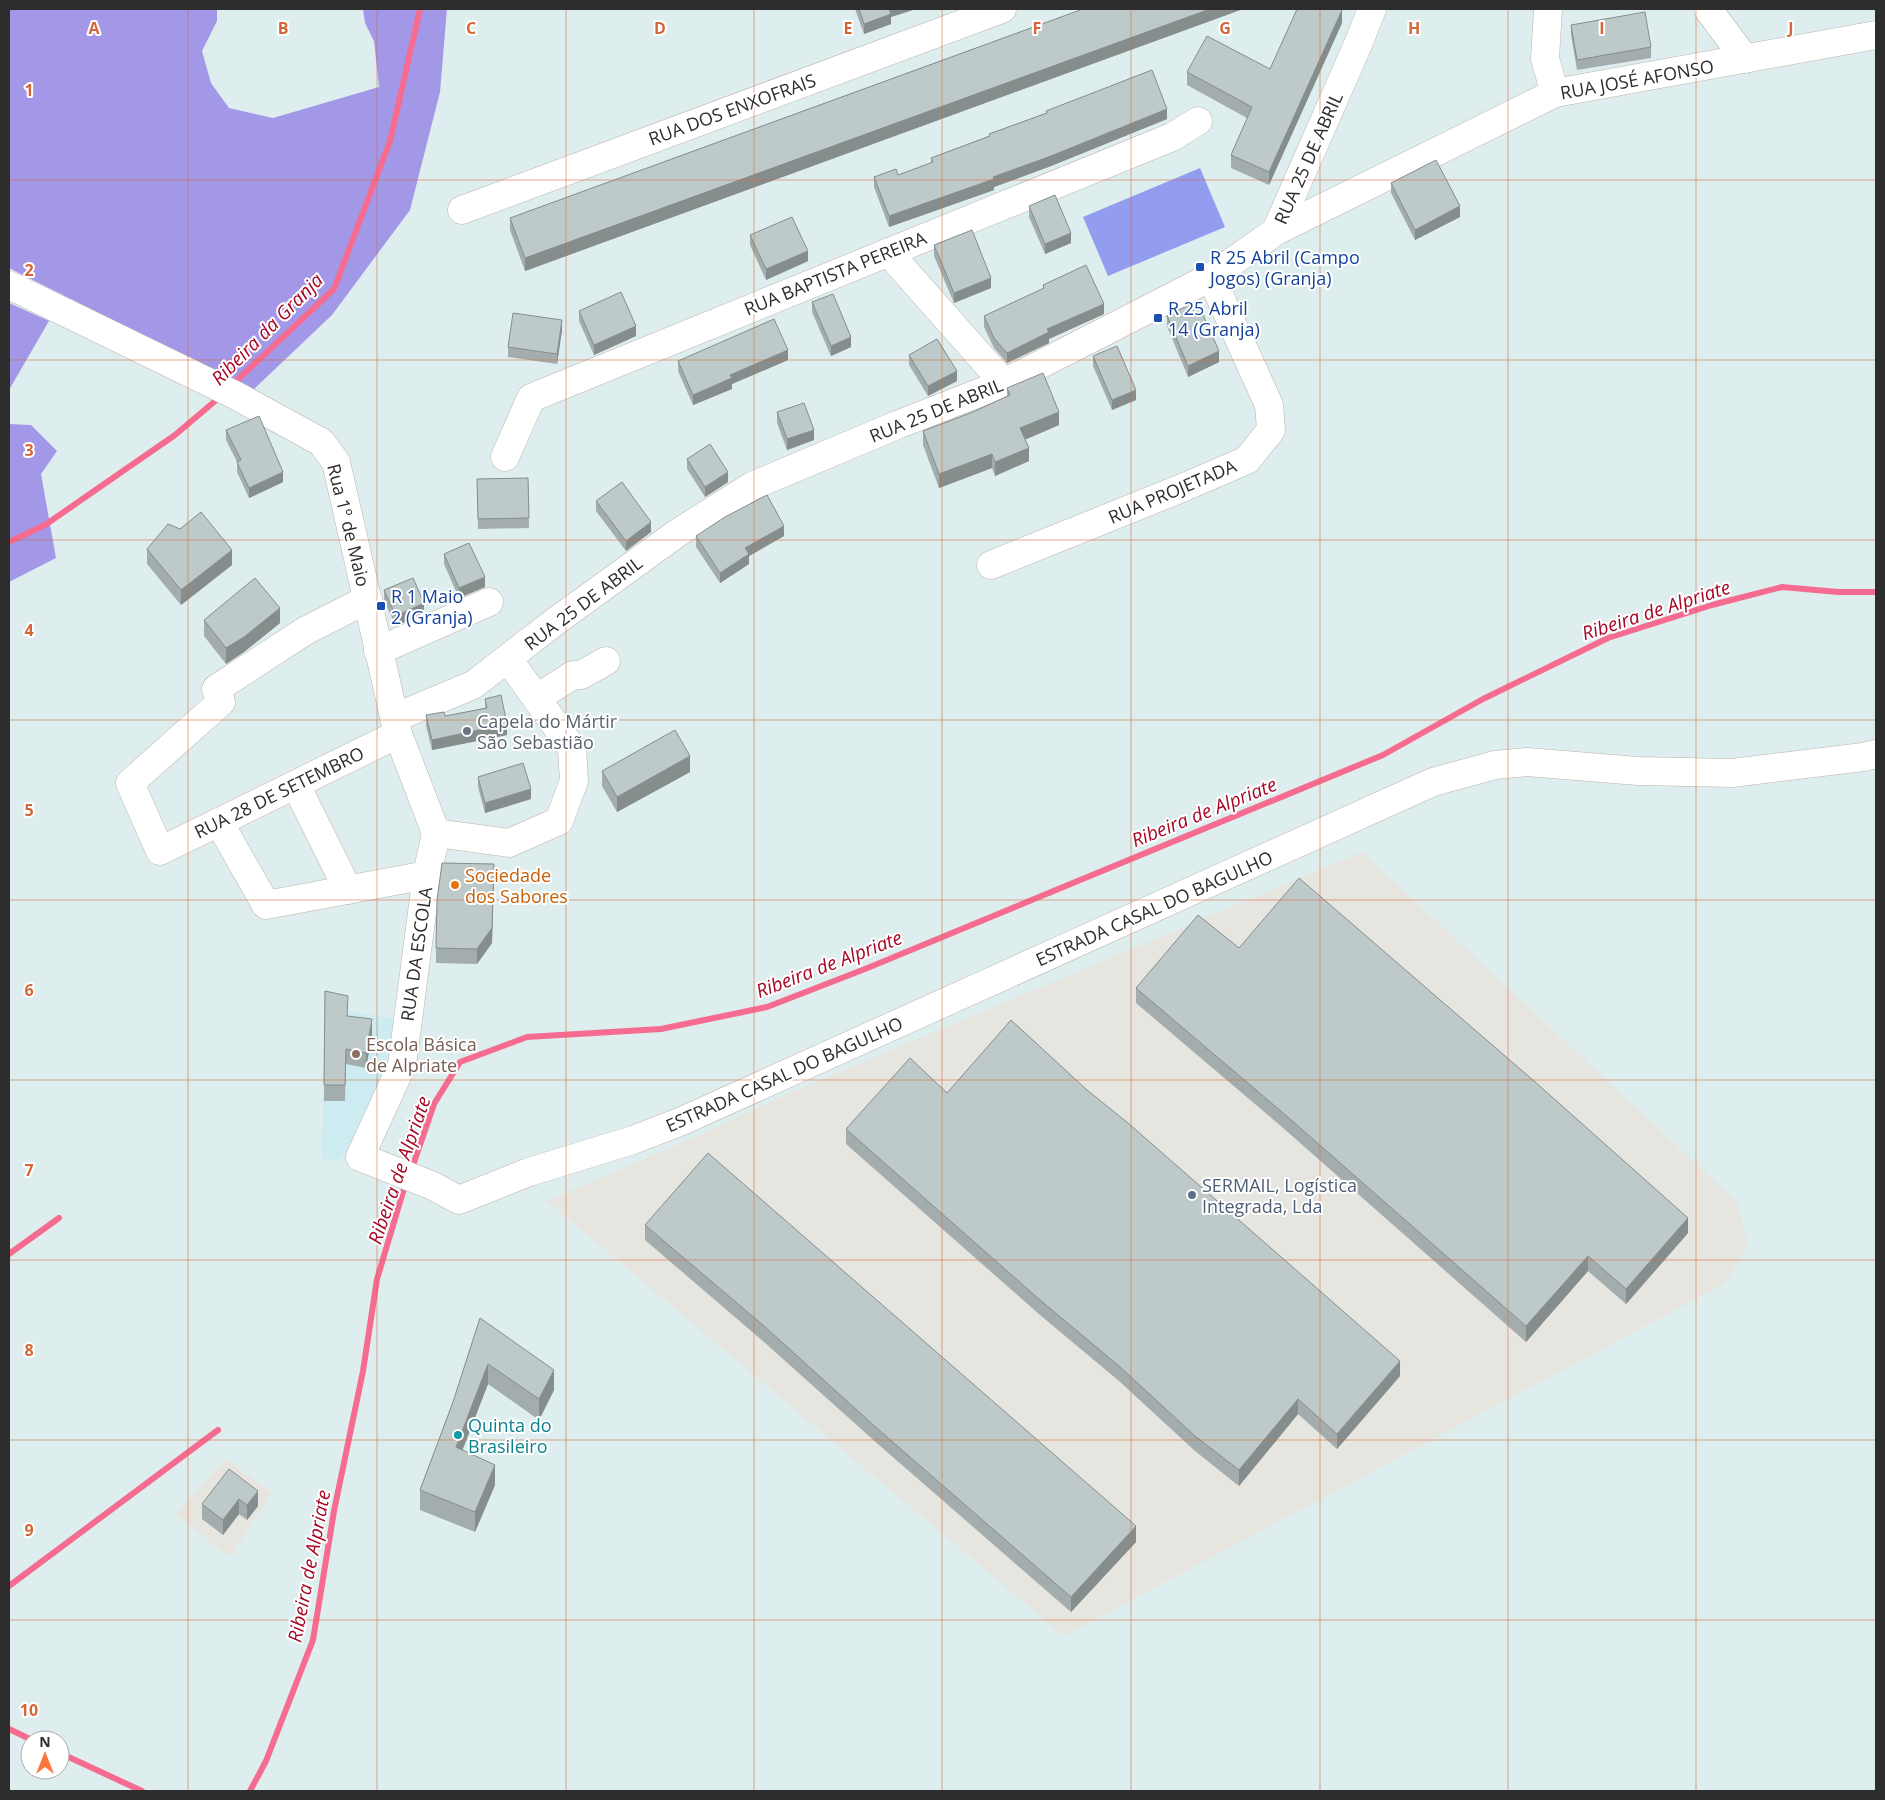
<svg xmlns="http://www.w3.org/2000/svg" width="1885" height="1800" viewBox="0 0 1885 1800" font-family="'Open Sans',sans-serif">
  <style>
    .industrial { fill: #e7e5df }
    .education { fill: #cdecf1 }
    .green { fill: #a398e8 }
    .pitch { fill: #939df0 }
    .lines { fill: none; stroke-linecap: round; stroke-linejoin: round }
    .stream { stroke: #f66c90; stroke-width: 6 }
    .minor-casing { stroke: #bdb3ae; stroke-width: 29 }
    .minor { stroke: #fff; stroke-width: 28 }
    .wall { fill: #a3adae }
    .shaded-wall { fill: #858d8d }
    .building { fill: #bec9ca; stroke: #858d8d }
    .grid { fill: none; stroke: #d56638; stroke-width: 1; stroke-opacity: 0.55 }
    .transit-dot { fill: #1a4fb4; stroke: #fff; stroke-width: 2 }
    .worship-dot { fill: #6b7280; stroke: #fff; stroke-width: 2 }
    .food-dot { fill: #e8710a; stroke: #fff; stroke-width: 2 }
    .education-dot { fill: #8d6e63; stroke: #fff; stroke-width: 2 }
    .service-dot { fill: #5c6f8a; stroke: #fff; stroke-width: 2 }
    .culture-dot { fill: #0f9aa8; stroke: #fff; stroke-width: 2 }
    .labels { text-anchor: middle; dominant-baseline: central; stroke-width: 4; stroke-linejoin: round; paint-order: stroke }
    .street-label { font-size: 18px; fill: #2d2d2d; stroke: #fff }
    .transit-label { font-size: 18px; fill: #164399; stroke: #fff; text-anchor: start }
    .worship-label { font-size: 18px; fill: #5b616d; stroke: #fff; text-anchor: start }
    .food-label { font-size: 18px; fill: #c56008; stroke: #fff; text-anchor: start }
    .education-label { font-size: 18px; fill: #785e54; stroke: #fff; text-anchor: start }
    .service-label { font-size: 18px; fill: #4e5e75; stroke: #fff; text-anchor: start }
    .culture-label { font-size: 18px; fill: #0d838f; stroke: #fff; text-anchor: start }
    .water-label { font-size: 19px; font-style: italic; fill: #a80523; stroke: #fff }
    .grid-label { font-size: 16px; text-anchor: middle; font-weight: bold; fill: #d56638; stroke: #fff; stroke-width: 4; stroke-linejoin: round; paint-order: stroke }
  </style>
  <rect width="100%" height="100%" fill="#deeeef"/>
  <g class="industrial">
    <polygon points="1362,852 1737,1202 1748,1247 1724,1284 1064,1636 547,1201 686,1141 799,1089"/>
    <polygon points="226,1459 272,1493 230,1557 175,1514"/>
  </g>
  <polygon class="education" points="325,1007 394,1019 382,1088 341,1160 322,1159"/>
  <g class="green">
    <polygon points="9,9 217,9 217,21 202,51 211,83 229,108 273,118 379,87 374,41 365,23 363,9 447,9 440,92 410,210 332,315 253,390 9,268"/>
    <polygon points="9,303 49,321 9,390"/>
    <polygon points="9,424 31,425 57,451 41,474 56,558 9,582"/>
  </g>
  <polygon class="pitch" points="1200,168 1225,227 1108,276 1083,217"/>
  <g class="lines">
    <g class="stream">
      <polyline points="232,385 334,289 390,141 420,9"/>
      <polyline points="9,542 45,525 175,435 221,396"/>
      <polyline points="411,1171 434,1104 460,1062 527,1037 661,1029 767,1007 865,969 1383,755 1483,699 1608,638 1712,605 1782,587 1838,592 1876,592"/>
      <polyline points="9,1254 59,1218"/>
      <polyline points="9,1586 218,1430"/>
      <polyline points="9,1729 32,1740"/>
      <polyline points="60,1753 142,1791"/>
      <polyline points="250,1791 266,1761 313,1640 334,1511 363,1371 377,1279 406,1182"/>
    </g>
    <g class="minor-casing">
      <g id="minor">
        <polyline points="1548,9 1545,59 1555,93"/>
        <polyline points="1708,9 1745,59"/>
        <polyline points="462,210 1002,9"/>
        <polyline points="1276,231 1555,93 1876,35"/>
        <polyline points="888,252 1004,383"/>
        <polyline points="9,285 235,395 321,442 336,462 398,734 436,833"/>
        <polyline points="505,457 531,398 1172,137 1198,121"/>
        <polyline points="991,565 1182,488 1247,460 1271,430 1269,405 1211,277"/>
        <polyline points="368,599 305,631 216,689 221,702 130,783 160,851 398,734"/>
        <polyline points="378,651 489,602"/>
        <polyline points="537,698 573,675 581,675 606,661"/>
        <polyline points="394,718 473,685 556,621 676,534 752,486 897,425 1004,383 1211,277 1276,231 1359,42 1372,9"/>
        <polyline points="296,785 348,890"/>
        <polyline points="219,822 266,905 427,875"/>
        <polyline points="436,833 427,875 402,1065 360,1157 433,1186 459,1200 529,1172 633,1140 682,1121 1433,782 1495,765 1527,762 1638,771 1732,773 1863,757 1876,754"/>
        <polyline points="436,833 509,843 559,821 574,781 572,748 508,659"/>
      </g>
    </g>
    <use href="#minor" class="minor"/>
  </g>
  <g class="wall">
    <polygon points="855,9 916,9 891,17 891,24 864,34"/>
    <polygon points="1083,9 1243,9 525,271 510,230 510,218"/>
    <polygon points="1342,23 1269,185 1231,168 1231,155 1247,118 1187,85 1187,72 1270,69"/>
    <polygon points="1571,25 1651,47 1651,58 1577,70 1571,35"/>
    <polygon points="1046,111 1167,119 1051,166 994,187 994,190 889,227 874,187 874,177 898,175 931,163 931,158 989,136 989,134 1046,113"/>
    <polygon points="1391,183 1460,217 1415,240 1391,193"/>
    <polygon points="1029,206 1071,243 1045,254 1029,217"/>
    <polygon points="750,235 808,261 766,280 750,245"/>
    <polygon points="934,245 991,288 954,303 934,256"/>
    <polygon points="1043,285 1104,314 1049,339 1049,343 1007,363 994,348 984,327 984,316 1043,289"/>
    <polygon points="812,302 851,347 831,356 812,312"/>
    <polygon points="579,311 636,336 594,355 579,321"/>
    <polygon points="1167,316 1219,362 1188,377 1167,326"/>
    <polygon points="562,330 557,364 508,357 508,347"/>
    <polygon points="909,355 957,381 928,396 909,365"/>
    <polygon points="1093,356 1136,400 1112,410 1093,366"/>
    <polygon points="788,360 732,384 732,389 693,405 678,371 678,361"/>
    <polygon points="1007,388 1059,425 1025,439 1029,461 995,476 992,468 939,488 923,445 923,431 973,412 1007,396"/>
    <polygon points="777,412 814,440 787,450 777,423"/>
    <polygon points="226,430 283,482 249,498 237,472 237,462 226,440"/>
    <polygon points="687,459 728,482 705,497 687,469"/>
    <polygon points="528,478 529,528 478,529 477,479"/>
    <polygon points="596,501 651,532 626,551 596,511"/>
    <polygon points="696,536 784,536 749,556 749,564 720,583 696,547"/>
    <polygon points="147,549 232,565 181,605 147,564"/>
    <polygon points="444,554 485,587 459,598 444,564"/>
    <polygon points="384,590 424,613 396,626 384,601"/>
    <polygon points="204,620 280,623 244,652 226,664 204,636"/>
    <polygon points="485,699 507,735 432,750 426,726 426,715 445,716 485,708"/>
    <polygon points="602,771 690,772 617,812 602,786"/>
    <polygon points="478,777 531,799 485,813 478,787"/>
    <polygon points="494,880 492,943 477,964 436,963 436,948"/>
    <polygon points="1239,948 1688,1233 1626,1304 1588,1271 1526,1342 1282,1127 1136,1003 1136,988"/>
    <polygon points="325,991 348,1016 372,1034 366,1068 346,1064 345,1101 324,1101"/>
    <polygon points="947,1093 1400,1376 1337,1449 1298,1414 1239,1486 1195,1451 1119,1381 1040,1315 846,1144 846,1129"/>
    <polygon points="645,1225 1136,1542 1071,1612 879,1445 764,1342 645,1240"/>
    <polygon points="480,1318 554,1390 539,1420 488,1384 462,1450 495,1485 475,1532 420,1510 420,1490 453,1402"/>
    <polygon points="229,1469 258,1506 247,1520 239,1514 223,1535 202,1519 202,1504"/>
  </g>
  <g class="shaded-wall">
    <polygon points="889,9 916,9 891,17 891,24 864,34 864,24"/>
    <polygon points="1210,9 1243,9 525,271 525,258"/>
    <polygon points="1342,10 1342,23 1269,185 1269,172"/>
    <polygon points="1167,109 1167,119 1051,166 994,187 994,190 889,227 889,216 993,177"/>
    <polygon points="1460,206 1460,217 1415,240 1415,230"/>
    <polygon points="1071,233 1071,243 1045,254 1045,244"/>
    <polygon points="808,251 808,261 766,280 766,269"/>
    <polygon points="991,278 991,288 954,303 954,293"/>
    <polygon points="1104,304 1104,314 1049,339 1049,343 1007,363 1007,353 1047,329"/>
    <polygon points="562,320 562,330 557,364 557,354"/>
    <polygon points="636,326 636,336 594,355 594,345"/>
    <polygon points="851,337 851,347 831,356 831,346"/>
    <polygon points="788,350 788,360 732,384 732,389 693,405 693,395 730,375"/>
    <polygon points="1219,351 1219,362 1188,377 1188,366"/>
    <polygon points="957,371 957,381 928,396 928,386"/>
    <polygon points="1136,390 1136,400 1112,410 1112,400"/>
    <polygon points="1059,412 1059,425 1020,442 1020,428"/>
    <polygon points="814,430 814,440 787,450 787,439"/>
    <polygon points="1029,448 1029,461 995,476 995,462"/>
    <polygon points="992,454 992,468 939,488 939,474"/>
    <polygon points="283,472 283,482 249,498 249,488"/>
    <polygon points="728,472 728,482 705,497 705,487"/>
    <polygon points="651,522 651,532 626,551 626,541"/>
    <polygon points="784,526 784,536 749,556 749,564 720,583 720,573 745,548"/>
    <polygon points="232,550 232,565 181,605 181,590"/>
    <polygon points="485,577 485,587 459,598 459,588"/>
    <polygon points="424,603 424,613 396,626 396,616"/>
    <polygon points="280,608 280,623 244,652 226,664 226,648"/>
    <polygon points="507,724 507,735 432,750 432,740"/>
    <polygon points="690,756 690,772 617,812 617,797"/>
    <polygon points="531,789 531,799 485,813 485,803"/>
    <polygon points="494,864 492,943 477,964 477,949"/>
    <polygon points="372,1019 372,1034 366,1068 366,1053"/>
    <polygon points="1688,1218 1688,1233 1626,1304 1626,1289"/>
    <polygon points="1588,1256 1588,1271 1526,1342 1526,1326"/>
    <polygon points="1400,1361 1400,1376 1337,1449 1337,1434"/>
    <polygon points="488,1364 488,1384 456,1467 456,1447"/>
    <polygon points="554,1370 554,1390 539,1420 539,1399"/>
    <polygon points="1298,1399 1298,1414 1239,1486 1239,1470"/>
    <polygon points="495,1465 495,1485 475,1532 475,1512"/>
    <polygon points="258,1491 258,1506 247,1520 247,1505"/>
    <polygon points="239,1499 239,1514 223,1535 223,1520"/>
    <polygon points="1136,1526 1136,1542 1071,1612 1071,1597"/>
  </g>
  <g class="building">
    <polygon points="859,9 889,9 891,14 864,24"/>
    <polygon points="1083,9 1210,9 525,258 510,218"/>
    <polygon points="1297,9 1339,9 1342,10 1269,172 1231,155 1252,107 1187,72 1207,36 1270,69"/>
    <polygon points="1645,12 1651,47 1577,60 1571,25"/>
    <polygon points="1152,70 1167,109 1051,156 993,177 994,179 889,216 874,177 896,169 898,175 933,162 931,158 990,136 989,134 1047,113 1046,111"/>
    <polygon points="1436,160 1460,206 1415,230 1391,183"/>
    <polygon points="1055,195 1071,233 1045,244 1029,206"/>
    <polygon points="792,217 808,251 766,269 750,235"/>
    <polygon points="972,230 991,278 954,293 934,245"/>
    <polygon points="1086,265 1104,304 1047,329 1049,332 1007,353 994,338 984,316 1044,288 1043,285"/>
    <polygon points="621,292 636,326 594,345 579,311"/>
    <polygon points="833,294 851,337 831,346 812,302"/>
    <polygon points="1197,301 1219,351 1188,366 1167,316"/>
    <polygon points="513,313 562,320 557,354 508,347"/>
    <polygon points="774,319 788,350 730,375 732,378 693,395 678,361"/>
    <polygon points="937,339 957,371 928,386 909,355"/>
    <polygon points="1117,346 1136,390 1112,400 1093,356"/>
    <polygon points="1043,373 1059,412 1020,428 1029,448 995,462 992,454 939,474 923,431 973,412 1010,395 1007,388"/>
    <polygon points="804,403 814,430 787,439 777,412"/>
    <polygon points="259,416 283,472 249,488 237,462 241,460 226,430"/>
    <polygon points="710,444 728,472 705,487 687,459"/>
    <polygon points="528,478 529,518 478,519 477,479"/>
    <polygon points="622,482 651,522 626,541 596,501"/>
    <polygon points="767,495 784,526 745,548 749,554 720,573 696,536 725,517"/>
    <polygon points="201,512 232,550 181,590 147,549 168,524 180,529"/>
    <polygon points="469,543 485,577 459,588 444,554"/>
    <polygon points="255,578 280,608 244,637 226,648 204,620"/>
    <polygon points="413,578 424,603 396,616 384,590"/>
    <polygon points="501,695 507,724 432,740 426,715 444,712 445,716 487,708 485,699"/>
    <polygon points="675,730 690,756 617,797 602,771"/>
    <polygon points="523,763 531,789 485,803 478,777"/>
    <polygon points="442,863 494,864 492,928 477,949 436,948 437,900"/>
    <polygon points="1299,878 1534,1081 1688,1218 1626,1289 1588,1256 1526,1326 1282,1112 1136,988 1198,915 1239,948"/>
    <polygon points="325,991 348,996 347,1016 372,1019 366,1053 346,1049 345,1085 324,1085"/>
    <polygon points="1011,1020 1087,1090 1128,1123 1400,1361 1337,1434 1298,1399 1239,1470 1195,1436 1119,1366 1040,1300 846,1129 910,1058 947,1093"/>
    <polygon points="708,1153 1136,1526 1071,1597 879,1430 764,1326 645,1225"/>
    <polygon points="480,1318 554,1370 539,1399 488,1364 456,1447 495,1465 475,1512 420,1490 453,1402"/>
    <polygon points="229,1469 258,1491 247,1505 239,1499 223,1520 202,1504"/>
  </g>
  <path class="grid" d="M188,9V1791M377,9V1791M566,9V1791M754,9V1791M942,9V1791M1131,9V1791M1320,9V1791M1508,9V1791M1696,9V1791M9,180H1876M9,360H1876M9,540H1876M9,720H1876M9,900H1876M9,1080H1876M9,1260H1876M9,1440H1876M9,1620H1876"/>
  <g class="transit-dot">
    <rect x="1195" y="262" width="10" height="10" rx="2.5"/>
    <rect x="1153" y="313" width="10" height="10" rx="2.5"/>
    <rect x="376" y="601" width="10" height="10" rx="2.5"/>
  </g>
  <circle class="worship-dot" cx="467" cy="731" r="5"/>
  <circle class="food-dot" cx="455" cy="885" r="5"/>
  <circle class="education-dot" cx="356" cy="1054" r="5"/>
  <circle class="service-dot" cx="1192" cy="1195" r="5"/>
  <circle class="culture-dot" cx="458" cy="1435" r="5"/>
  <g class="labels">
    <g class="street-label">
      <text transform="translate(1637 79) rotate(-10)">RUA JOSÉ AFONSO</text>
      <text transform="translate(732 109) rotate(-20)">RUA DOS ENXOFRAIS</text>
      <text transform="translate(1308 158) rotate(-66)">RUA 25 DE ABRIL</text>
      <text transform="translate(835 273) rotate(-22)">RUA BAPTISTA PEREIRA</text>
      <text transform="translate(936 410) rotate(-22)">RUA 25 DE ABRIL</text>
      <text transform="translate(1172 491) rotate(-23)">RUA PROJETADA</text>
      <text transform="translate(349 525) rotate(76)">Rua 1º de Maio</text>
      <text transform="translate(583 603) rotate(-37)">RUA 25 DE ABRIL</text>
      <text transform="translate(279 792) rotate(-26)">RUA 28 DE SETEMBRO</text>
      <text transform="translate(1154 908) rotate(-24)">ESTRADA CASAL DO BAGULHO</text>
      <text transform="translate(416 954) rotate(-82)">RUA DA ESCOLA</text>
      <text transform="translate(784 1074) rotate(-24)">ESTRADA CASAL DO BAGULHO</text>
    </g>
    <g class="transit-label">
      <text x="1210" y="257">R 25 Abril (Campo<tspan x="1210" dy="21">Jogos) (Granja)</tspan></text>
      <text x="1168" y="308">R 25 Abril<tspan x="1168" dy="21">14 (Granja)</tspan></text>
      <text x="391" y="596">R 1 Maio<tspan x="391" dy="21">2 (Granja)</tspan></text>
    </g>
    <g class="worship-label">
      <text x="477" y="721">Capela do Mártir<tspan x="477" dy="21">São Sebastião</tspan></text>
    </g>
    <g class="food-label">
      <text x="465" y="875">Sociedade<tspan x="465" dy="21">dos Sabores</tspan></text>
    </g>
    <g class="education-label">
      <text x="366" y="1044">Escola Básica<tspan x="366" dy="21">de Alpriate</tspan></text>
    </g>
    <g class="service-label">
      <text x="1202" y="1185">SERMAIL, Logística<tspan x="1202" dy="21">Integrada, Lda</tspan></text>
    </g>
    <g class="culture-label">
      <text x="468" y="1425">Quinta do<tspan x="468" dy="21">Brasileiro</tspan></text>
    </g>
    <g class="water-label">
      <text transform="translate(267 329) rotate(-45)">Ribeira da Granja</text>
      <text transform="translate(1656 610) rotate(-18)">Ribeira de Alpriate</text>
      <text transform="translate(1204 812) rotate(-22)">Ribeira de Alpriate</text>
      <text transform="translate(829 964) rotate(-21)">Ribeira de Alpriate</text>
      <text transform="translate(399 1170) rotate(-71)">Ribeira de Alpriate</text>
      <text transform="translate(309 1566) rotate(-79)">Ribeira de Alpriate</text>
    </g>
  </g>
  <g class="grid-label">
    <text x="94" y="34">A</text>
    <text x="283" y="34">B</text>
    <text x="471" y="34">C</text>
    <text x="660" y="34">D</text>
    <text x="848" y="34">E</text>
    <text x="1037" y="34">F</text>
    <text x="1225" y="34">G</text>
    <text x="1414" y="34">H</text>
    <text x="1602" y="34">I</text>
    <text x="1791" y="34">J</text>
    <text x="29" y="96">1</text>
    <text x="29" y="276">2</text>
    <text x="29" y="456">3</text>
    <text x="29" y="636">4</text>
    <text x="29" y="816">5</text>
    <text x="29" y="996">6</text>
    <text x="29" y="1176">7</text>
    <text x="29" y="1356">8</text>
    <text x="29" y="1536">9</text>
    <text x="29" y="1716">10</text>
  </g>
  <rect width="1885" height="1800" fill="none" stroke="#2d2d2d" stroke-width="20"/>
  <g transform="translate(45 1755)"><circle r="24" fill="#ffffff" stroke="#ababab"/>
  <path d="M0-4L9 19L0 12L-9 19Z" fill="#ff743b"/>
  <text y="-8" font-size="14" font-weight="bold" text-anchor="middle" fill="#2d2d2d">N</text>
  </g>
</svg>
